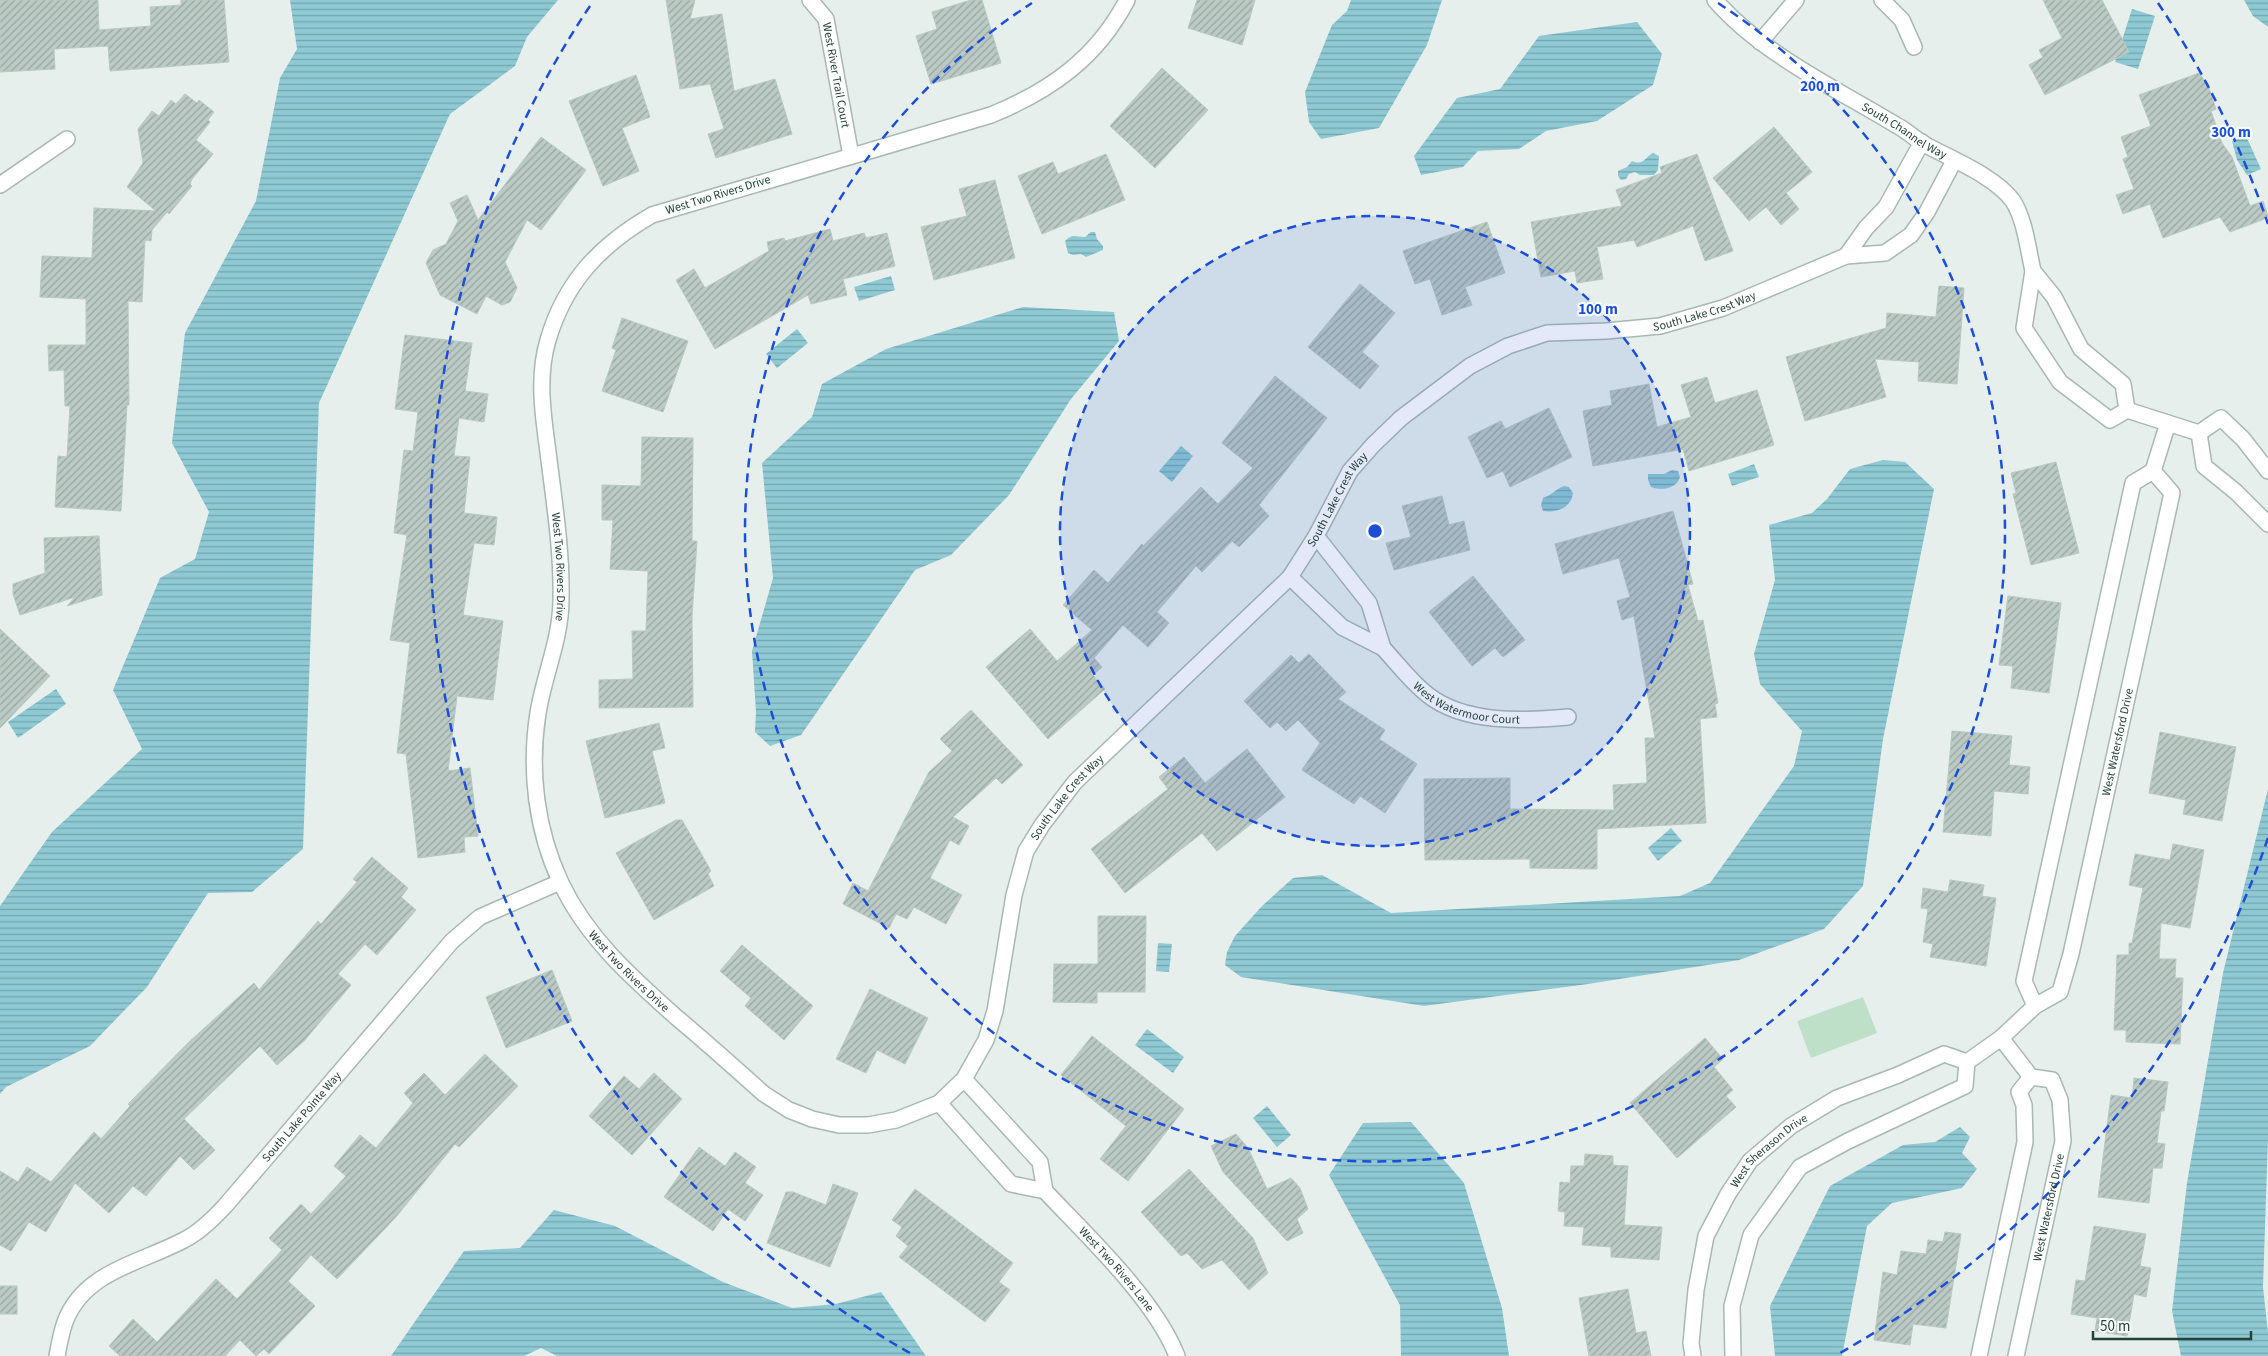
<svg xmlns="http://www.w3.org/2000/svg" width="2268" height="1356" viewBox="0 0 2268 1356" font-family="'Source Sans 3',sans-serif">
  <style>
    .green { fill: #bfe0c8 }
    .water { fill: url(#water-rules) }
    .building { fill: url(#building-hatch); stroke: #b8c9c2 }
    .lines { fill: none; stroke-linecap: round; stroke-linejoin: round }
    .street-casing { stroke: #a8b8b2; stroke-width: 18 }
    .street { stroke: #fff; stroke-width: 15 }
    .ring { fill: none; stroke: #1d4ed8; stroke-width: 2.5; stroke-dasharray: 9 6 }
    .labels { text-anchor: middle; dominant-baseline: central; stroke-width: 4.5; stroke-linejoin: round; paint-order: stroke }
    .street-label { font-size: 12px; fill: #24423a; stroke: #f7fbf9 }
    .centre { fill: #1d4ed8; stroke: #f7fbf9; stroke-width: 2.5 }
    .ring-label { font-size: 15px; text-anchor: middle; font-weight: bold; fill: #1d4ed8; stroke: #f7fbf9; stroke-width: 4.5; stroke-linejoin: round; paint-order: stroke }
  </style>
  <defs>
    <pattern id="water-rules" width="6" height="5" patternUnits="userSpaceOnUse" patternTransform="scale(1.25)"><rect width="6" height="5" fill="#8ec9d4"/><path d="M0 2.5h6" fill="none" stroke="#74a5ad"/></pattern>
    <pattern id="building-hatch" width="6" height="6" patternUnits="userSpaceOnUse" patternTransform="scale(1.25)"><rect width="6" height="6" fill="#bbcac4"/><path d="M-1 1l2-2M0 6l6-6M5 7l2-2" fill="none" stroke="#98a6a0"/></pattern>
  </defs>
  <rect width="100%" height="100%" fill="#e6efeb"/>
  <polygon class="green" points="1863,997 1877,1033 1811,1058 1797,1021"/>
  <g class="water">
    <polygon points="290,0 558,0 527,37 515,66 450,114 319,403 303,849 252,892 208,893 147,987 90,1046 6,1087 0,1094 0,906 52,832 142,749 113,690 160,578 195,559 209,512 172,443 185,333 256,201 280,78 297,49"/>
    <polygon points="1351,0 1442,0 1427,45 1379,128 1321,139 1309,122 1305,92 1332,25 1347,11"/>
    <polygon points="2244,0 2268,0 2268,27 2253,16"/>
    <polygon points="2132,9 2155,16 2138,69 2115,62"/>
    <polygon points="1637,22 1662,54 1653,85 1597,121 1546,131 1519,149 1478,151 1463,167 1421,175 1414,156 1457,98 1500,89 1539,36"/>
    <polygon points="2246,136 2261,169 2247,175 2237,160 2232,141"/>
    <path d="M1653,153L1659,156L1658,170L1654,175H1640L1635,172L1629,174L1626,179L1621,180L1618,176V171L1627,167L1632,161C1644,166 1645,157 1653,153Z"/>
    <path d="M1091,232H1095L1097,239L1103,246V250L1086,257L1081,254L1073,255L1068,253L1065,241C1073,233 1076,237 1085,237Z"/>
    <polygon points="891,276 895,290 859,301 854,287"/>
    <polygon points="1023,307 1114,312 1119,341 1071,399 1009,495 951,555 915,570 801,735 770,746 755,732 756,712 752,651 773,578 762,463 812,417 822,384 886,349"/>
    <polygon points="797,329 808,343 777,368 766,354"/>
    <polygon points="1181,446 1193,456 1172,482 1159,471"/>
    <polygon points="1883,460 1905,462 1934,489 1883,739 1863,886 1824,929 1739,960 1588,984 1424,1006 1241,977 1225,965 1227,952 1235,936 1262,906 1293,878 1322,875 1391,913 1680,896 1710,883 1794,766 1802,731 1760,684 1754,654 1775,580 1769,525 1812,513 1827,499 1850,469"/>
    <polygon points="1754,464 1759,477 1732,486 1728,474"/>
    <path d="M1672,470L1678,471L1680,477C1676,489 1662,491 1651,487L1648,480V474H1664Z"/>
    <path d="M1564,486L1569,487L1573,493C1571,508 1557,513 1543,511L1541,505L1543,498C1554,494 1554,490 1564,486Z"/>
    <polygon points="56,689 66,704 18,738 8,722"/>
    <polygon points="2268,789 2268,1138 2263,1287 2268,1333 2268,1356 2181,1356 2172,1311 2187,1183 2223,973"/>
    <polygon points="1671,828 1682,841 1658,861 1648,848"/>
    <polygon points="1158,943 1172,944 1169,972 1156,971"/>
    <polygon points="1147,1029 1184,1057 1173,1073 1135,1045"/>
    <polygon points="1267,1106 1291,1135 1277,1147 1253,1118"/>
    <polygon points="1411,1122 1464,1183 1502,1308 1509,1356 1401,1356 1400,1305 1329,1175 1363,1123"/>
    <polygon points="1960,1127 1970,1137 1962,1153 1977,1169 1962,1188 1892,1203 1867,1226 1842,1356 1775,1356 1770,1306 1830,1186 1903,1145 1935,1142"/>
    <polygon points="554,1210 615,1226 723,1282 792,1308 836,1304 881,1292 926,1356 557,1356 541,1348 524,1356 391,1356 464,1251 520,1248"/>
  </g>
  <g class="building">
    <polygon points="0,0 98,0 99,30 151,26 150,7 181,5 181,0 224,0 229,62 110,71 108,46 54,49 55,69 0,72"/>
    <polygon points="666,0 695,0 690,19 722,14 734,91 775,79 792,134 716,158 708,134 724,129 710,84 680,89"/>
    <polygon points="971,0 982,0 1001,63 931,84 916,36 937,29 932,12"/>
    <polygon points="1197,0 1255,0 1242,45 1188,28"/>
    <polygon points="2043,0 2102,0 2129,52 2045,95 2029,65 2043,57 2039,50 2062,38"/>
    <polygon points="1162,68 1208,110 1155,168 1110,126"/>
    <polygon points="2199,73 2208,85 2216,109 2211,111 2222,143 2232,157 2250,206 2263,201 2268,216 2262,220 2230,232 2220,217 2163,238 2150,204 2123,214 2116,195 2134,189 2123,159 2128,157 2121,137 2151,126 2139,95"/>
    <polygon points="636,75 650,117 622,128 639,171 603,186 569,101"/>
    <polygon points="185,94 197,103 199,100 214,112 208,120 210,122 196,140 213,154 192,179 190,184 192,186 169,214 167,212 152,230 151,241 145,240 142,302 128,301 129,405 127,405 121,511 55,507 58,456 67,457 70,406 65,406 64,370 49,371 48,345 86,345 86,299 40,297 42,256 92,258 94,208 156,211 127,187 143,163 138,129 152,111 159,116 171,100 176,104"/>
    <polygon points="1774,127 1812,172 1786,193 1799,209 1781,225 1766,207 1749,221 1713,178"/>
    <polygon points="541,137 586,170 541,230 527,220 505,262 517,288 510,302 502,305 486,296 477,314 440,295 426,263 433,250 446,244 458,221 450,203 467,195 478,220"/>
    <polygon points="1106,154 1125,200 1042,234 1018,176 1053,162 1058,174"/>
    <polygon points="1697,154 1733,251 1705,261 1693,226 1637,247 1634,240 1597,247 1603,279 1577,283 1575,271 1541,277 1531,222 1622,206 1616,190 1662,173 1660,167"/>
    <polygon points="995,180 1015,258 934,280 921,227 967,216 959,189"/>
    <polygon points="1487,222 1505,273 1465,287 1472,305 1442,315 1430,279 1415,284 1403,251"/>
    <polygon points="830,229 833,241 864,233 866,238 887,233 895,266 843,279 847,295 811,304 808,295 715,349 676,280 694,269 705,288 769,251 767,242 784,238 785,241"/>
    <polygon points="1360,284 1395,313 1362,352 1379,366 1360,389 1308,347"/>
    <polygon points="1939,286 1964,288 1957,384 1918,381 1919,362 1875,359 1886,397 1805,421 1786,357 1886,328 1887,313 1936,317"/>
    <polygon points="622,318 688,341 663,412 602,391 616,350 612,348"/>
    <polygon points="405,335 472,343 465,391 488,394 484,422 459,418 454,456 470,457 464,513 497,517 494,545 474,543 463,615 503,621 493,700 457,696 448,771 470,768 478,836 464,837 465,852 418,858 406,754 397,753 410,643 390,640 407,535 394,533 404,450 413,451 418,412 395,409"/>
    <polygon points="1275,376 1327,418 1259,505 1269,516 1239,547 1232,541 1202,572 1196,566 1157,612 1169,623 1148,647 1123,625 1094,658 1102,667 1093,675 1105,689 1048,739 986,667 1030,629 1057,661 1092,630 1063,605 1094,570 1108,583 1142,544 1143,546 1201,487 1218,504 1253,468 1222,443"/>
    <polygon points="1707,377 1715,403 1757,390 1774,445 1689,471 1683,449 1593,466 1583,411 1612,405 1610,391 1649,384 1657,427 1691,417 1681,385"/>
    <polygon points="1549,408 1572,457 1510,487 1503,471 1487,478 1468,437 1501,421 1505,429"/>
    <polygon points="642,437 693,438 692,541 697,541 692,616 693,707 599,708 599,680 633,679 632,631 646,631 648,571 610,569 613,520 602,520 602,485 641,486"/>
    <polygon points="2056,462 2079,553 2031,565 2013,494 2016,493 2011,473"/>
    <polygon points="1442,496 1449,525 1464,521 1470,550 1394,570 1386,543 1411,537 1402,506"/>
    <polygon points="1673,511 1693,584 1688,585 1698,621 1703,620 1718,703 1715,704 1717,717 1700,719 1706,823 1597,829 1597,869 1530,868 1530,859 1425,860 1424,779 1510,778 1510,809 1614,810 1613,785 1647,783 1645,738 1655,738 1634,616 1622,620 1617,601 1630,597 1619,558 1563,574 1555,544"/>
    <polygon points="99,536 102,595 67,606 75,597 20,615 13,594 13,584 45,573 44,538"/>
    <polygon points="1473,576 1525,640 1503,657 1495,648 1472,666 1429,612"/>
    <polygon points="2008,596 2061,603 2049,693 2011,688 2013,666 1999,665"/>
    <polygon points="0,629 50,676 0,728"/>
    <polygon points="1309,654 1346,692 1338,699 1385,730 1379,739 1417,764 1385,813 1360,796 1354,804 1302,770 1320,743 1298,720 1286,731 1277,722 1270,728 1244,701 1291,655 1299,663"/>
    <polygon points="971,710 1023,765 1002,784 996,778 953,817 969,826 959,845 950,840 930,878 962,895 946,924 914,907 907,919 896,914 889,928 843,904 853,883 868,891 929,772 952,751 940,739"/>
    <polygon points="659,723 665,748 652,751 665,803 605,818 586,741"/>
    <polygon points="1952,731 2012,736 2009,765 2030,767 2028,794 1994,791 1991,836 1943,832"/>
    <polygon points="2160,732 2236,747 2222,821 2183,814 2186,800 2149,793"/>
    <polygon points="1247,749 1285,797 1217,851 1202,833 1125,893 1091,849 1168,789 1159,777 1184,757 1205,783"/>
    <polygon points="676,820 682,820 711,871 708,874 714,886 654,920 616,853"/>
    <polygon points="2173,844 2204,850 2190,928 2161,923 2159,959 2176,959 2175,978 2183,978 2180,1044 2126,1042 2126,1030 2114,1030 2117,955 2129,955 2129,943 2132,943 2143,888 2129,885 2135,854 2170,860"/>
    <polygon points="372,857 408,888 401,897 416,910 377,955 365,944 338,974 351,985 304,1041 277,1065 260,1046 184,1119 215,1150 194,1170 180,1156 146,1196 133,1186 109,1213 75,1183 46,1232 29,1222 11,1251 0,1245 0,1171 18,1182 27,1167 51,1182 94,1132 101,1139 130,1106 128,1104 189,1042 254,983 259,990 318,921 321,924 357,882 353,879"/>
    <polygon points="1950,880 1984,885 1982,896 1996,898 1986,966 1930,957 1933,944 1923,942 1928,909 1921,908 1923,888 1948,892"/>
    <polygon points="1098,916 1146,916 1145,992 1097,992 1097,1003 1053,1002 1054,964 1098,964"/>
    <polygon points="742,945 813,1006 784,1040 745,1006 751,998 720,971"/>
    <polygon points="552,970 572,1021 506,1048 486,997"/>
    <polygon points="870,989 928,1018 905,1064 877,1050 866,1073 836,1059"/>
    <polygon points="1092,1036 1184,1109 1128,1181 1100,1159 1126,1126 1061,1075"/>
    <polygon points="1705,1038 1723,1059 1714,1067 1733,1090 1726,1096 1736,1107 1677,1158 1630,1103"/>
    <polygon points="485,1054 518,1086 459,1147 455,1144 396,1217 337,1279 311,1255 288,1281 315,1306 269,1354 264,1349 256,1356 240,1340 225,1356 120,1356 109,1346 133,1319 157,1342 216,1279 237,1299 282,1250 269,1238 301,1204 311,1214 346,1176 334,1166 360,1135 376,1148 413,1103 404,1093 424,1073 445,1095"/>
    <polygon points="654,1073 682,1099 632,1155 589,1116 624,1076 639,1089"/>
    <polygon points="2134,1078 2168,1082 2164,1111 2161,1111 2157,1143 2165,1144 2162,1168 2153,1168 2149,1203 2098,1197 2111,1095 2132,1098"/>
    <polygon points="1236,1134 1248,1148 1267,1189 1291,1178 1300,1188 1308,1209 1297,1219 1303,1233 1287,1241 1223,1172 1211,1146"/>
    <polygon points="699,1147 725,1166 735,1152 756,1167 745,1183 763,1195 745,1221 728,1209 713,1231 664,1197"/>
    <polygon points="1585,1154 1613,1156 1613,1165 1628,1166 1624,1225 1662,1227 1659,1260 1611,1257 1611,1247 1582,1245 1584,1227 1564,1226 1565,1212 1558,1211 1560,1182 1570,1183 1571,1166 1584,1166"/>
    <polygon points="1189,1169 1253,1238 1268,1273 1249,1290 1222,1260 1202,1269 1187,1253 1181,1256 1141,1212"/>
    <polygon points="833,1184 858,1193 830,1267 767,1243 786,1192 793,1192 826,1205"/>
    <polygon points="915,1189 1013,1263 999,1282 1010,1290 985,1322 899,1257 908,1246 896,1236 902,1227 892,1220"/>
    <polygon points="2094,1226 2146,1234 2140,1266 2151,1268 2146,1297 2134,1294 2127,1336 2095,1331 2097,1318 2071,1314 2076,1280 2085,1281"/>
    <polygon points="1945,1232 1961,1234 1946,1328 1913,1324 1910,1345 1874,1340 1883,1272 1897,1275 1901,1251 1926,1254 1928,1240 1943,1242"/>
    <rect x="0" y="1286" width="17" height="28"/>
    <polygon points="1628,1289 1636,1333 1646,1331 1651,1356 1589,1356 1579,1298"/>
  </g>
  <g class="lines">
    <g class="street-casing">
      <g id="street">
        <path id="s1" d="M810,0L826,19L851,156"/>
        <path id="s2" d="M1127,0C1097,58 1050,91 991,115L652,215C600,245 565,282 548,340C537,377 543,415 548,452C554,501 562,550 561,599C561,639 544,675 538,713C529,770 536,830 561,883C587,938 631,977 676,1017C706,1042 735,1068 764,1094L789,1110L812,1119L839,1125H868L896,1120L939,1103L964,1079L986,1040L995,1011L1014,895L1026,851L1042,825L1075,782L1290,577L1316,536L1350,471L1373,445L1401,418L1470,366L1508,346L1547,333L1606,331L1660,326L1723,308L1846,256"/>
        <path id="s3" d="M1715,0C1762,54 1835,88 1896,125C1906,130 1914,138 1924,144C1951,159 1995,176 2013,201C2025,220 2028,249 2033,271"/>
        <polyline points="1882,0 1902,20 1914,47"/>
        <polyline points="1760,42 1796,0"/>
        <polyline points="1922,142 1886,207 1866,228 1846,256 1885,253 1911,235 1927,212 1954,161"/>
        <polyline points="0,185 67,139"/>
        <polygon points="2033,271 2054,297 2081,349 2123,384 2127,410 2110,420 2060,382 2024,328"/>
        <polyline points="2127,410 2199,433"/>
        <polyline points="2199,433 2204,466 2236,492 2268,524"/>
        <polyline points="2199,433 2221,418 2243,439 2268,471"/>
        <polyline points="1290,577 1342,627 1383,648 1369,603 1316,536"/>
        <path id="s4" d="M1383,648C1397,663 1411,682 1428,695C1465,724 1524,721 1568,717"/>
        <polyline points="2035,1006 2024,981 2133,483 2153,471 2168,423"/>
        <polyline points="1967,1062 2001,1038"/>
        <polyline points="939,1103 1011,1184 1045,1191 1040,1162 964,1079"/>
        <path id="s5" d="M1045,1191C1087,1236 1155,1299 1177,1356"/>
        <path id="s6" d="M57,1356C59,1345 61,1333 65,1322C84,1271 141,1263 184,1240C200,1232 213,1219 225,1206L452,941L480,917L560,882"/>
        <path id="s7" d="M1693,1356L1691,1343L1696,1290L1706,1236L1728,1194L1750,1161L1791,1126L1837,1098L1898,1075L1944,1054L1967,1062"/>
        <polyline points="1733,1356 1732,1306 1751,1235 1800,1167 1848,1141 1965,1086 1967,1062"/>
        <polyline points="1979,1356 2025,1142 2024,1105 2019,1092 2031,1077"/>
        <path id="s8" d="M2016,1356L2063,1141L2060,1100L2052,1080L2031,1077L2001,1038L2035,1006L2060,992L2071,954L2172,493L2153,471"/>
      </g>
    </g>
    <use href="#street" class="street"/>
  </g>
  <circle cx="1375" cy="531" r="315" fill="#1d4ed8" fill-opacity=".12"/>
  <g class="ring">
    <circle cx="1375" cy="531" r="315"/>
    <path d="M1718 3A630 630 0 1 1 1032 3"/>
    <path d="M2268 838A944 944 0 0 1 1840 1353M910 1353A944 944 0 0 1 592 3M2158 3A944 944 0 0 1 2268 224"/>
  </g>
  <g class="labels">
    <g class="street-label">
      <text stroke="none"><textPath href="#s1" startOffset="82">West River Trail Court</textPath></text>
      <text stroke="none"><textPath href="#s3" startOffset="231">South Channel Way</textPath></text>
      <text transform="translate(718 195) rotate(-17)">West Two Rivers Drive</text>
      <text stroke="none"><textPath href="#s2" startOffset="2915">South Lake Crest Way</textPath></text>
      <text stroke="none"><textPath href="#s2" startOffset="2480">South Lake Crest Way</textPath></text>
      <text stroke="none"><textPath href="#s2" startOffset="931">West Two Rivers Drive</textPath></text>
      <text stroke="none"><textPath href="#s4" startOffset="105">West Watermoor Court</textPath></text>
      <text stroke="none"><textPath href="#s8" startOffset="685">West Watersford Drive</textPath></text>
      <text stroke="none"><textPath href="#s2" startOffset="2075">South Lake Crest Way</textPath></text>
      <text stroke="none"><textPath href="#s2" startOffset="1366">West Two Rivers Drive</textPath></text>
      <text stroke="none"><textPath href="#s6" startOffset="355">South Lake Pointe Way</textPath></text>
      <text stroke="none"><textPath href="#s7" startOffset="229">West Sherason Drive</textPath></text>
      <text stroke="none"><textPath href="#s8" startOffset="152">West Watersford Drive</textPath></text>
      <text stroke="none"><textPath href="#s5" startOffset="106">West Two Rivers Lane</textPath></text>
    </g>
  </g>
  <circle cx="1375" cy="531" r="8" class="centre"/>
  <g class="ring-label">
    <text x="1820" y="91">200 m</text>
    <text x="2231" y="137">300 m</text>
    <text x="1598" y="314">100 m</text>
  </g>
  <path d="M2093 1331v8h158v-8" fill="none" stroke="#24423a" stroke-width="2.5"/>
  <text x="2100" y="1331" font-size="15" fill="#24423a" stroke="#f7fbf9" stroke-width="4" paint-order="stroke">50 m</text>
</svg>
